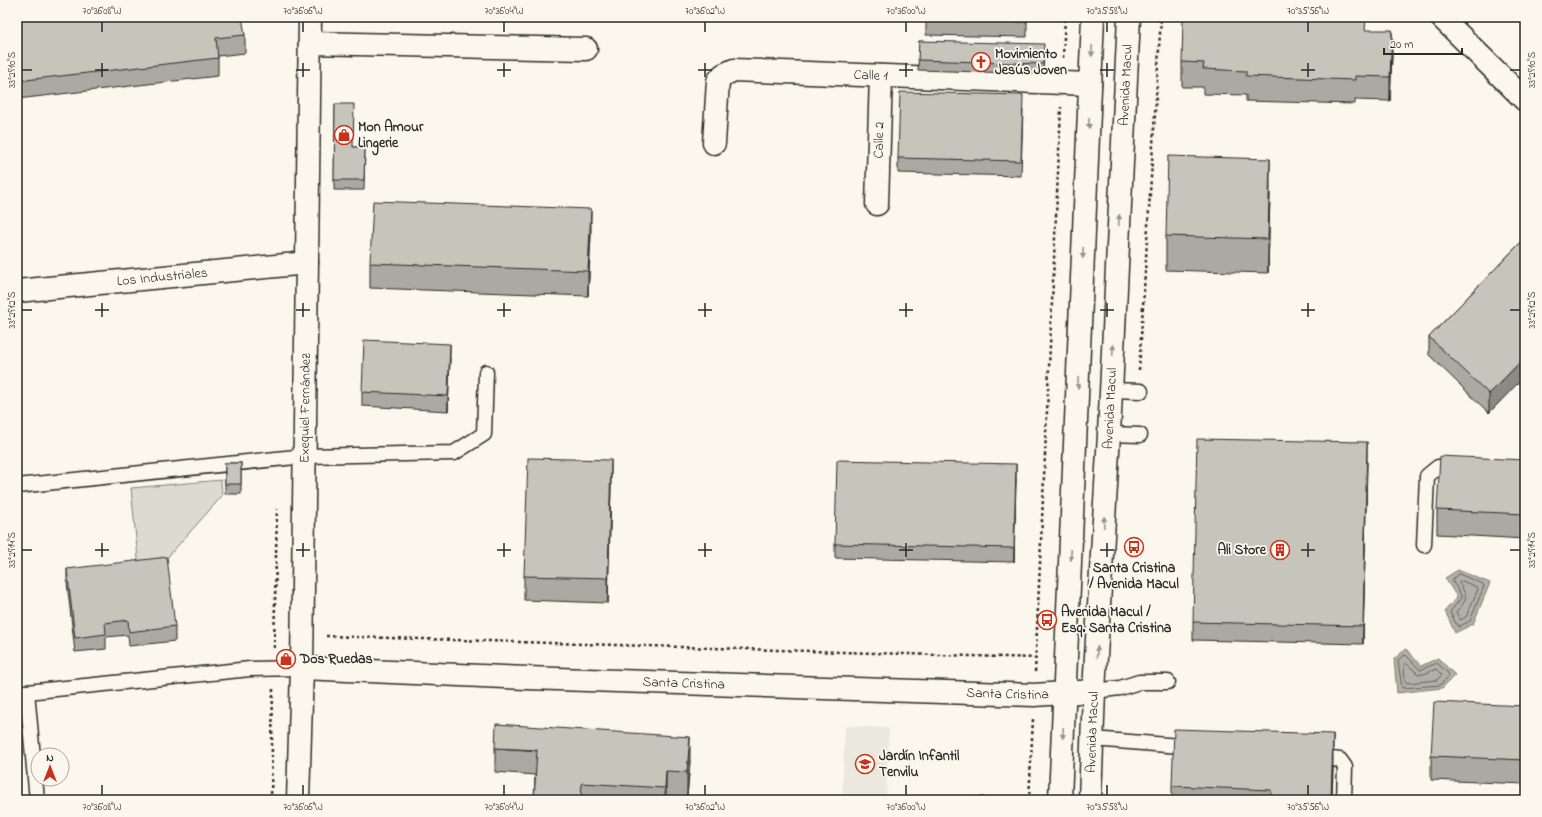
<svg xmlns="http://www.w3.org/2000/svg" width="1542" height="817" viewBox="0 0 1542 817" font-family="'Indie Flower',sans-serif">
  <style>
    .built { fill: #ebe8de }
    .green { fill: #dddad0; stroke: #84827e }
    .water { fill: #b1afa7; stroke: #7b7a75 }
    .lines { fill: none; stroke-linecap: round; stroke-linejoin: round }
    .shore { stroke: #61605d; stroke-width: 1 }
    .lane-casing { stroke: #2b2b2b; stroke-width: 17 }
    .street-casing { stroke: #2b2b2b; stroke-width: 25 }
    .secondary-casing { stroke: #2b2b2b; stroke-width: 25 }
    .primary-casing { stroke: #2b2b2b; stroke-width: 25 }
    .path { stroke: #2b2b2b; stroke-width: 2.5; stroke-dasharray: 3 3; stroke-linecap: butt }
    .lane { stroke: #fbf7ec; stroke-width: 14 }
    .street { stroke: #fbf7ec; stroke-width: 22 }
    .secondary { stroke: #fbf7ec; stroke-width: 22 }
    .primary { stroke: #fbf7ec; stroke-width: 22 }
    .wall { fill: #aba9a2; stroke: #2b2b2b }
    .shaded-wall { fill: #8b8984; stroke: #2b2b2b }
    .building { fill: #c7c4bc; stroke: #2b2b2b }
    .oneway { fill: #93918c }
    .ticks { fill: none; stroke: #2b2b2b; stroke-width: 1.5 }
    .labels { text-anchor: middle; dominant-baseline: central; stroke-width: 3.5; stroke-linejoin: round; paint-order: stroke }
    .poi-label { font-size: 14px; font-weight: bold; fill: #2b2b2b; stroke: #fbf7ec; text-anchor: start }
    .street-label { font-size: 14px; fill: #2b2b2b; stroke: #fbf7ec }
    .neatline { fill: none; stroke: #2b2b2b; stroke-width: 1.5 }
    .ticks-label { font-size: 10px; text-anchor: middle; fill: #2b2b2b }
  </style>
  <rect width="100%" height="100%" fill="#fbf7ec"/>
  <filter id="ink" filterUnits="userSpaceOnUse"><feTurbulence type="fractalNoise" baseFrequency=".025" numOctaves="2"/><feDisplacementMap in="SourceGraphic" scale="8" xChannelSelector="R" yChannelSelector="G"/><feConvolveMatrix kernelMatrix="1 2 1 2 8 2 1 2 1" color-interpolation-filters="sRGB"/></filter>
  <g filter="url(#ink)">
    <polygon class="built" points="845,726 889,728 886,800 842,800"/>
    <polygon class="green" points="221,480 222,496 158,568 139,569 131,488"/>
    <g class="water">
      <polygon points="1458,570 1490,583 1473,624 1455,633 1445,611 1457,597 1445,578"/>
      <polygon points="1406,649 1421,666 1438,658 1455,675 1442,688 1397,693 1394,659"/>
    </g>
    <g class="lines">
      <g class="shore">
        <polygon points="1459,574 1483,584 1484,586 1470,621 1458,627 1450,612 1461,598 1461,595 1452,580"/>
        <path d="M1462,581L1477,587L1478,589L1466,617L1460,620L1456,612C1467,599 1469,599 1459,583Z"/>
        <polygon points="1404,655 1407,656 1420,670 1437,663 1448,673 1449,676 1440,685 1402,688 1398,661"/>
        <polygon points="1405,664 1407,664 1418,674 1424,674 1436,669 1442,675 1437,680 1407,683 1405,681 1404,666"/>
      </g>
      <g class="lane-casing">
        <g id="lane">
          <polyline points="1111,390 1141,391"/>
          <polyline points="1109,434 1140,435"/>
          <polyline points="17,486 305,456 454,453 484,434 486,372"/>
          <polyline points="1424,545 1427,476 1438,467 1458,468"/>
          <polyline points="1094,691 1120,688 1139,682 1168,682"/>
          <polyline points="27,692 37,800"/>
          <polyline points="17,693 250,669 302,668"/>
          <polyline points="1093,739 1192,747"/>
          <polyline points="1314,757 1340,760 1345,767 1344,800"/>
        </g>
      </g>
      <g class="street-casing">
        <g id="street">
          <polyline points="310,43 586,49"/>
          <path id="s1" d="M714,143L718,81L723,75L734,70L1090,84"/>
          <path id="s2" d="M877,204L881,76"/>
          <path id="s3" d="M17,291L307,263"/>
          <path id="s4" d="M302,668L527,678L1034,695L1094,691"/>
        </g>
      </g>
      <g class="secondary-casing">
        <g id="secondary">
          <polyline points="1441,17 1525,100"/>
          <path id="s5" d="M298,800L302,668L310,17"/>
        </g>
      </g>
      <g class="primary-casing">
        <g id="primary">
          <polyline points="1060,800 1093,17"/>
          <path id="s6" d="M1090,800L1094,691L1109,434L1129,17"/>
        </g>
      </g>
      <g class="path">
        <polyline points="1063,58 1065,17"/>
        <polyline points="1139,370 1161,17"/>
        <polyline points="326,636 1036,658"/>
        <polyline points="274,648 277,509"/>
        <polyline points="1035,672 1061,107"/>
        <polyline points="271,800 273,689"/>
        <polyline points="1029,800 1033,719"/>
      </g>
      <use href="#lane" class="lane"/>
      <use href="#street" class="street"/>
      <use href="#secondary" class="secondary"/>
      <use href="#primary" class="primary"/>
    </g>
    <g class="wall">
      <polygon points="17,17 245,35 245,53 218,56 218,76 17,99"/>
      <polygon points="926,17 1027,17 1027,37 926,35"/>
      <polygon points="1366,30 1392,55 1390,101 1355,100 1355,104 1246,101 1246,95 1203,94 1203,87 1182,87 1182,62"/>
      <polygon points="919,41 1044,54 1043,74 918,70"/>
      <polygon points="335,104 353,147 365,147 364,190 334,190"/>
      <polygon points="1023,110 1021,176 898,173 898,158"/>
      <polygon points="1270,193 1268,273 1166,270 1166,236"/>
      <polygon points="591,234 588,296 370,288 370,263"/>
      <polygon points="1525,238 1489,413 1429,355 1429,337"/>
      <polygon points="450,358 448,411 362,406 362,392"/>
      <polygon points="1525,460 1525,539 1437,534 1437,510"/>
      <polygon points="1367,461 1363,644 1193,640 1193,622"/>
      <rect x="225" y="463" width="16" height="31"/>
      <polygon points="1016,479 1014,562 835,558 835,544"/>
      <polygon points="611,485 608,603 524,600 524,576"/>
      <polygon points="67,569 175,626 175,641 129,646 128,635 106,637 106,649 75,652 67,583"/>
      <polygon points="1525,706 1525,784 1431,780 1431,756"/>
      <polygon points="495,748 690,761 687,797 666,796 666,800 534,800 535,775 495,772"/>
      <polygon points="1333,768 1332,800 1172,800 1172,786"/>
    </g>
    <g class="shaded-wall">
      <polygon points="1392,30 1392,55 1390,101 1390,77"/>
      <polygon points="1270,159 1270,193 1268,273 1268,239"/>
      <polygon points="591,209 591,234 588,296 588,271"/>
      <polygon points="450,344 450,358 448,411 448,396"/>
      <polygon points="1525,357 1525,376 1489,413 1489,394"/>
      <polygon points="1367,442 1367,461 1363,644 1363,626"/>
      <polygon points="611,460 611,485 608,603 608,578"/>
      <polygon points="1016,464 1016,479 1014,562 1014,548"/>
      <polygon points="1333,734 1333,768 1332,800 1331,800"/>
      <polygon points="690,737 690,761 687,797 687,772"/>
      <polygon points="666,771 666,800 665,800"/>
    </g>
    <g class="building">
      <polygon points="17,17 242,17 245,35 216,38 218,58 17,81"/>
      <polygon points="926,17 1027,17 1027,22 926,21"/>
      <polygon points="1183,17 1303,17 1366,19 1365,30 1392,30 1390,77 1355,76 1355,80 1246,76 1246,71 1203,69 1204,63 1182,62"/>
      <polygon points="919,41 1044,44 1043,64 918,60"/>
      <polygon points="900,92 1023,95 1021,161 898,158"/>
      <polygon points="335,104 354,104 353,147 365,147 364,180 334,180"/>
      <polygon points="1168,156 1270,159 1268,239 1166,236"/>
      <polygon points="373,201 591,209 588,271 370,263"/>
      <polygon points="1525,238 1525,357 1489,394 1429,337"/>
      <polygon points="364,340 450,344 448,396 362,392"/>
      <polygon points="1197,439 1367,442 1363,626 1193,622"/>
      <polygon points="1440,456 1525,460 1525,514 1437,510"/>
      <polygon points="528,458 611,460 608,578 524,576"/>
      <polygon points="837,460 1016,464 1014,548 835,544"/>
      <rect x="225" y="463" width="16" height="21"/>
      <polygon points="167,557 175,626 129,632 128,620 105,623 106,634 75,638 67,569"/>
      <polygon points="1434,702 1525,706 1525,760 1431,756"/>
      <polygon points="496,724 690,737 687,772 666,771 665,788 582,783 581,800 534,800 537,750 495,748"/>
      <polygon points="1174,729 1333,734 1331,800 1271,800 1271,790 1172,786"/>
      <rect x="940" y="797" width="43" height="3"/>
    </g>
    <defs><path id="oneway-solid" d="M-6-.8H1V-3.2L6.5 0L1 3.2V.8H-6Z"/></defs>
    <g class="oneway">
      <use href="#oneway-solid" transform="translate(1092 51) rotate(93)"/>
      <use href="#oneway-solid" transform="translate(1089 123) rotate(92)"/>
      <use href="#oneway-solid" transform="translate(1119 220) rotate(-87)"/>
      <use href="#oneway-solid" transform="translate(1083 253) rotate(92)"/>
      <use href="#oneway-solid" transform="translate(1113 350) rotate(-87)"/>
      <use href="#oneway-solid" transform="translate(1078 383) rotate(92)"/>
      <use href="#oneway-solid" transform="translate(1104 522) rotate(-87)"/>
      <use href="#oneway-solid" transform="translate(1071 555) rotate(92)"/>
      <use href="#oneway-solid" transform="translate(1097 652) rotate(-86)"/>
      <use href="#oneway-solid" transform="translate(1063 733) rotate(93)"/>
    </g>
  </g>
  <path class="ticks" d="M102,22V32M303,22V32M504,22V32M705,22V32M906,22V32M1107,22V32M1308,22V32M102,63V77M303,63V77M504,63V77M705,63V77M906,63V77M1107,63V77M1308,63V77M22,70H32M95,70H109M296,70H310M497,70H511M698,70H712M899,70H913M1100,70H1114M1301,70H1315M1510,70H1520M102,303V317M303,303V317M504,303V317M705,303V317M906,303V317M1107,303V317M1308,303V317M22,310H32M95,310H109M296,310H310M497,310H511M698,310H712M899,310H913M1100,310H1114M1301,310H1315M1510,310H1520M102,543V557M303,543V557M504,543V557M705,543V557M906,543V557M1107,543V557M1308,543V557M22,550H32M95,550H109M296,550H310M497,550H511M698,550H712M899,550H913M1100,550H1114M1301,550H1315M1510,550H1520M102,785V795M303,785V795M504,785V795M705,785V795M906,785V795M1107,785V795M1308,785V795"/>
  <defs>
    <g id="church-ring" transform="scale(1)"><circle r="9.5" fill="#fbf7ec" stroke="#c8321e" stroke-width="1.5"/><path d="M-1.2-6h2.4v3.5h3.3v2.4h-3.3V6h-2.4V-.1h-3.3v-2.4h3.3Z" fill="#c8321e"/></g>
    <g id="shop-ring" transform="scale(1)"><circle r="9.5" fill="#fbf7ec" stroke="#c8321e" stroke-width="1.5"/><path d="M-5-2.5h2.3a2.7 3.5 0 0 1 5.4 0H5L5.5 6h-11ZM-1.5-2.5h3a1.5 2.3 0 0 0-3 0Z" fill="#c8321e"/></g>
    <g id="bus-ring" transform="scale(1)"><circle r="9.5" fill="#fbf7ec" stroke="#c8321e" stroke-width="1.5"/><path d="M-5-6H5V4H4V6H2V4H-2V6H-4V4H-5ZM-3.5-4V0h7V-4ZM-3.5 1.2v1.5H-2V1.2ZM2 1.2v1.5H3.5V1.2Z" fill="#c8321e"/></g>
    <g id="building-ring" transform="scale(1)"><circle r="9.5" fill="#fbf7ec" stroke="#c8321e" stroke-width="1.5"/><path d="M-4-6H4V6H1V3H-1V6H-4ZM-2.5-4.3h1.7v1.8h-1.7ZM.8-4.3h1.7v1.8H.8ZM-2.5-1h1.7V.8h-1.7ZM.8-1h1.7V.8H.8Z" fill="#c8321e"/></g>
    <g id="school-ring" transform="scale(1)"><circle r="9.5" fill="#fbf7ec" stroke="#c8321e" stroke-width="1.5"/><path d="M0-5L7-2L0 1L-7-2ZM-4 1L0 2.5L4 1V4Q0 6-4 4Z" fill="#c8321e"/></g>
  </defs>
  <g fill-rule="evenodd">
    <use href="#church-ring" x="981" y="62"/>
    <use href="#shop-ring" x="344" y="135"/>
    <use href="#bus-ring" x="1134" y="547"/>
    <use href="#building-ring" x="1280" y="550"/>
    <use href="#bus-ring" x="1047" y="620"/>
    <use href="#shop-ring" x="286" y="659"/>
    <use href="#school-ring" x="865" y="764"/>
  </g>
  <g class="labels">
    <g class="poi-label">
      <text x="995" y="54">Movimiento<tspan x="995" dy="16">Jesús Joven</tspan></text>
      <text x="358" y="127">Mon Amour<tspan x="358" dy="16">Lingerie</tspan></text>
      <text x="1266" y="550" text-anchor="end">Ali Store</text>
      <text x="1134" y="568" text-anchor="middle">Santa Cristina<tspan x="1134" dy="16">/ Avenida Macul</tspan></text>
      <text x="1061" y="612">Avenida Macul /<tspan x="1061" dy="16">Esq. Santa Cristina</tspan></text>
      <text x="300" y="659">Dos Ruedas</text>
      <text x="879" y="756">Jardín Infantil<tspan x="879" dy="16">Tenvilu</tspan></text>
    </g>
    <g class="street-label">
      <text stroke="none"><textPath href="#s1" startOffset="219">Calle 1</textPath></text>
      <text stroke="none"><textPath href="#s6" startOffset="716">Avenida Macul</textPath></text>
      <text stroke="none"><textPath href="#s2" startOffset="64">Calle 2</textPath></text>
      <text stroke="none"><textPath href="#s3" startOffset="146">Los Industriales</textPath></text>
      <text stroke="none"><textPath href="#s5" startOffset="392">Exequiel Fernández</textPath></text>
      <text stroke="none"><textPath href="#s6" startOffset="392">Avenida Macul</textPath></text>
      <text stroke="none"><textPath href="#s4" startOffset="382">Santa Cristina</textPath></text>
      <text stroke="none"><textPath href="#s4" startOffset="706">Santa Cristina</textPath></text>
      <text stroke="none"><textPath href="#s6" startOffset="68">Avenida Macul</textPath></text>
    </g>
  </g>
  <rect width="1542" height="817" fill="none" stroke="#fbf7ec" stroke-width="44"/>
  <g transform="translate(50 767)"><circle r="19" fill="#fbf7ec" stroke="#a8a59f"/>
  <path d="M0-3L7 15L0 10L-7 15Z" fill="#c8321e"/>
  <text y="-6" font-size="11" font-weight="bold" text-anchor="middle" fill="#2b2b2b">N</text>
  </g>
  <path d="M1384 48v6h78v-6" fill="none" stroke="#2b2b2b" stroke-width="2"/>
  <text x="1390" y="48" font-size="12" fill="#2b2b2b" stroke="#fbf7ec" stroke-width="3" paint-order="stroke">20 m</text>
  <rect x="22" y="22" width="1498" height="773" class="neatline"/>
  <g class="ticks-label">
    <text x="102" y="14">70°36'08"W</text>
    <text x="303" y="14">70°36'06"W</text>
    <text x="504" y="14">70°36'04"W</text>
    <text x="705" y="14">70°36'02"W</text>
    <text x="906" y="14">70°36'00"W</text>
    <text x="1107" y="14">70°35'58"W</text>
    <text x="1308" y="14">70°35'56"W</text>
    <text transform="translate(11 70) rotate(-90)" y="4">33°29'10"S</text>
    <text transform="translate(1531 70) rotate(-90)" y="4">33°29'10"S</text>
    <text transform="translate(11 310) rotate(-90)" y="4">33°29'12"S</text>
    <text transform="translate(1531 310) rotate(-90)" y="4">33°29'12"S</text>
    <text transform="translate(11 550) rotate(-90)" y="4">33°29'14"S</text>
    <text transform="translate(1531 550) rotate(-90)" y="4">33°29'14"S</text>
    <text x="102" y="810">70°36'08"W</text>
    <text x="303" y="810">70°36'06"W</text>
    <text x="504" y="810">70°36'04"W</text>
    <text x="705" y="810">70°36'02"W</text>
    <text x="906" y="810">70°36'00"W</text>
    <text x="1107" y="810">70°35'58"W</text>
    <text x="1308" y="810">70°35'56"W</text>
  </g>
</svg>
